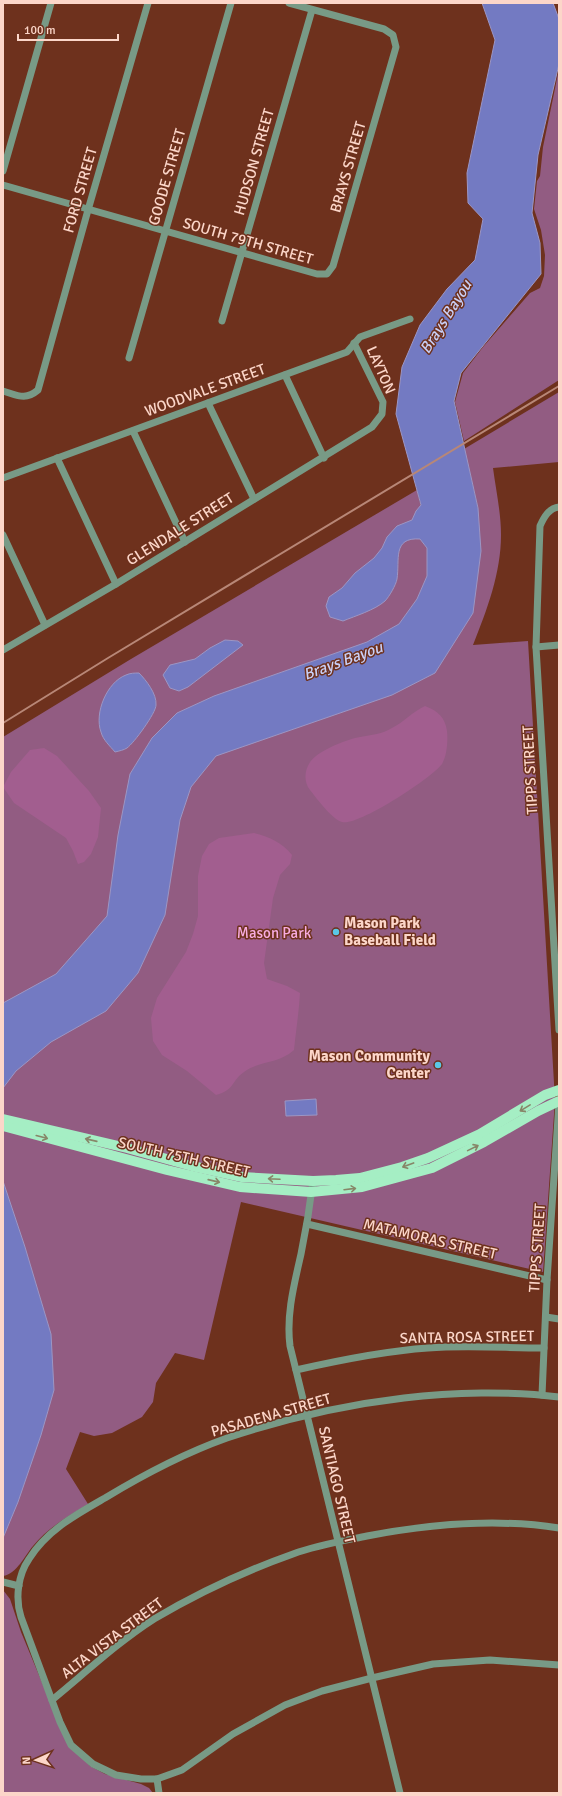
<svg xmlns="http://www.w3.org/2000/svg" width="562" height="1796" viewBox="0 0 562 1796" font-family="Signika,sans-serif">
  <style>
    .green { fill: #925c82 }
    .forest { fill: #a25e8f }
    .water { fill: #737ac2; stroke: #9c96c4 }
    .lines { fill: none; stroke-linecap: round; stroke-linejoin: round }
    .minor { stroke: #789a86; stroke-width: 7 }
    .major { stroke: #a5eec4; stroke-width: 10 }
    .rail { stroke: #b88777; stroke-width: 2 }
    .oneway { stroke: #878668 }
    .poi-dot { fill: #5ac8e6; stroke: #6e311d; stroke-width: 1.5 }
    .labels { text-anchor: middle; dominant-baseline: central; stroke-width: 3; stroke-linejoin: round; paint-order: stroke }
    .street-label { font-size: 15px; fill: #fcd6c9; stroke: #6e311d }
    .poi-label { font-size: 15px; font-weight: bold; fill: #fcd6c9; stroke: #6e311d; text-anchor: start }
    .park-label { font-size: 15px; fill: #f8ace1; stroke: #6e311d }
    .water-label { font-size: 16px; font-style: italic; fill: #c9cff7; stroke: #6e311d }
  </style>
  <rect width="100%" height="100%" fill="#6e311d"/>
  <g class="green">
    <polygon points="559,69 559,380 464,441 455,402 463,373 483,347 530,293 540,288 544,276 545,255 541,230 534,209 537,181 540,176 543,147"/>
    <path d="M559,392V462L493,468C496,490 501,513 501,535C501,573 487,610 473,645L528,641L555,1100L543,1272L241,1202L204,1360L175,1353L156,1383L153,1402L142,1417L112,1433L94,1436L80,1432L66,1469L88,1504C69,1516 47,1528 33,1546C25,1555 17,1574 3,1576V737L131,659L417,490L427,531L478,508L464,449Z"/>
    <polygon points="3,1590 10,1599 21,1632 63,1733 90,1766 105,1774 141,1784 149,1788 153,1793 3,1793"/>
  </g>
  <g class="forest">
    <path d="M425,706C438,711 445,717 447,731C448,741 447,756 442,764C432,778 357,827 342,822C332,819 317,799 310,790C302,780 305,764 316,756C326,748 348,739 360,737C372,735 382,734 392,728C404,722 412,712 425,706Z"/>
    <polygon points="44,748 57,756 89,791 101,808 98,837 91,854 84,862 78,864 73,851 66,838 14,803 3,787 11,772 30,750"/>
    <path d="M254,833C269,837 282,842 292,855L290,864L280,875L273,898L264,963L267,979L287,986L300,993C299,1012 296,1030 294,1050C277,1065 260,1060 244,1072C231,1081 235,1090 216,1095L187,1071L162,1055L153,1041L151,1018L157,998L186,952L193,934L198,916V876L202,856L209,844L219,838Z"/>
  </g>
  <g class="water">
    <path d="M482,3H553L559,19V64L538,155L532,213L540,243L541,274L461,373L454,401L478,508L481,551L473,613L435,673L392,695L216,756L191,787L180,820L165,915L138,973L106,1011L51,1042L16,1071L3,1088V1003L56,974L107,916L118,835L130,774L152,738L177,713L214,696L367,642L399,624L417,599L427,576V548L420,539C392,537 400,560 397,579C396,585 389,597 385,601C375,610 355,616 343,621L330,617L326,606L329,597L342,588L355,573L374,558L382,548L387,537L397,526L412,520L416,511L421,505L396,414L402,367L420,325L447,289L475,260L483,219L468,203L467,173L495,40Z"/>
    <polygon points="225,640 238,641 243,645 188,687 179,691 170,688 163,675 170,665 195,659 210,648"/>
    <path d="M139,673C146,680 157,694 156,705C156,713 134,743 127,748C124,750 119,751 115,752C110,746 103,740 101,732C94,713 107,682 126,675C130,673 135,673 139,673Z"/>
    <polygon points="316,1099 317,1115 286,1116 285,1101"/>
    <polygon points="3,1181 25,1247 51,1334 54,1390 41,1435 18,1502 3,1538"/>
  </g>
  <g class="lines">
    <g class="minor">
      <polyline points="3,171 51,3"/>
      <polyline points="3,185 317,274 327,274 333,266 396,47 393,35 384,29 289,3"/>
      <polyline points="222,321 312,10"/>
      <polyline points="129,358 231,3"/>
      <polyline points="285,375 324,458"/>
      <path d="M3,391C17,395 25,401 38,390L88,210L148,3"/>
      <polyline points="208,403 254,499"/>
      <polyline points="133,431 185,542"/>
      <polyline points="57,458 116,584"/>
      <polyline points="3,478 347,352 360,337 410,319"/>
      <path d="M559,507C549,508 544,517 540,526L536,647L559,1030"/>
      <polyline points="3,535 45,625"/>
      <polyline points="536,647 559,645"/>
      <polyline points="3,650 116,584 372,427 382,414 383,402 354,343"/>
      <path d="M313,1181C310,1206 306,1230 301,1254C294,1285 286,1315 290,1346L400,1793"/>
      <polyline points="307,1224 547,1280"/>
      <polyline points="546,1317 559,1319"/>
      <path d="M296,1370C340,1360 384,1351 428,1348C467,1345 506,1348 544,1348"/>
      <polyline points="542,1395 547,1280 559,1103"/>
      <path d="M559,1397C511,1391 452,1392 404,1398C344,1405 284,1419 227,1438C185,1453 143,1475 105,1498C77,1514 47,1530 29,1559C18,1575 15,1598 21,1617L60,1722L71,1745L93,1764L116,1775L141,1779H157L182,1770L233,1734L285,1705L322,1691L372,1678L433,1664L490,1660L559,1665"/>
      <polyline points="3,1582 19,1586"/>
      <path d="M52,1700C85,1673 118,1642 154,1619C198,1593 245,1571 293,1554C317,1545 342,1541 367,1536C430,1524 495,1518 559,1528"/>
      <polyline points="157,1779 159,1793"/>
    </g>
    <g class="major">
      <polyline points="3,1119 127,1148 192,1166 242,1177 313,1181 336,1180 360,1178 402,1167 428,1158 480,1134 545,1095 559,1090"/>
      <polyline points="3,1126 167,1170 240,1187 311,1192 362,1187 432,1168 484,1142 538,1111 559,1101"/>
    </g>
    <polyline class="rail" points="3,723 108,658 559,386"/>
  </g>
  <defs><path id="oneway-shaft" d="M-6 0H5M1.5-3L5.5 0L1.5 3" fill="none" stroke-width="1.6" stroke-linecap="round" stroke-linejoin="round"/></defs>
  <g class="oneway">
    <use href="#oneway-shaft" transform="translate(525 1108) rotate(149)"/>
    <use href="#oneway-shaft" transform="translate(42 1137) rotate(15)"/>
    <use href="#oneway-shaft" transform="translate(91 1140) rotate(-167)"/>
    <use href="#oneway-shaft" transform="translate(473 1148) rotate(-26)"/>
    <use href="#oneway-shaft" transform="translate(408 1165) rotate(160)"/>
    <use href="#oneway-shaft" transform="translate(274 1179) rotate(-177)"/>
    <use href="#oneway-shaft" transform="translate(214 1181) rotate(13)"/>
    <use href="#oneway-shaft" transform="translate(350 1189) rotate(-7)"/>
  </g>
  <g class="poi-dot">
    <circle cx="336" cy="932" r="4"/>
    <circle cx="438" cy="1065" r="4"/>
  </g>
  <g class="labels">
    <g class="street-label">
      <text transform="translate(254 162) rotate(-74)">HUDSON STREET</text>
      <text transform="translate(348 167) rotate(-74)">BRAYS STREET</text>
      <text transform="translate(167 177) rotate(-74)">GOODE STREET</text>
      <text transform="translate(80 190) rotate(-74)">FORD STREET</text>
      <text transform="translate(248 241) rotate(16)">SOUTH 79TH STREET</text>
      <text transform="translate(381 370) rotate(66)">LAYTON</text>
      <text transform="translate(205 390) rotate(-20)">WOODVALE STREET</text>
      <text transform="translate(180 529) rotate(-32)">GLENDALE STREET</text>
      <text transform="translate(530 770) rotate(-93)">TIPPS STREET</text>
      <text transform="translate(184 1157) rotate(13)">SOUTH 75TH STREET</text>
      <text transform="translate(430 1239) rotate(13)">MATAMORAS STREET</text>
      <text transform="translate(537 1248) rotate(-86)">TIPPS STREET</text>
      <text transform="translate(467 1337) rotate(-1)">SANTA ROSA STREET</text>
      <text transform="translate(271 1415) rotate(-16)">PASADENA STREET</text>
      <text transform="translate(337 1485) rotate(77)">SANTIAGO STREET</text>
      <text transform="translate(112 1638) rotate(-37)">ALTA VISTA STREET</text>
    </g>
    <g class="poi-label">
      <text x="344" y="923">Mason Park<tspan x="344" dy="17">Baseball Field</tspan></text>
      <text x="430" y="1056" text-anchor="end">Mason Community<tspan x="430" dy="17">Center</tspan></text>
    </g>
    <g class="park-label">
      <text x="274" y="933">Mason Park</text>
    </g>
    <g class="water-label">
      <text transform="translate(446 317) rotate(-58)">Brays Bayou</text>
      <text transform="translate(343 661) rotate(-20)">Brays Bayou</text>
    </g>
  </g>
  <rect width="562" height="1796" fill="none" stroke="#fcd6c9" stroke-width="8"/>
  <g transform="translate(36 1760) rotate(267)" stroke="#6e311d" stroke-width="3" paint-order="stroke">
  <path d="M0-3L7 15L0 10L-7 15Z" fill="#fcd6c9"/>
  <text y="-6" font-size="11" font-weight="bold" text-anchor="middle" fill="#fcd6c9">N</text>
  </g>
  <path d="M18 34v6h100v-6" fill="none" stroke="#fcd6c9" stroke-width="2"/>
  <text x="24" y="34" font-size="12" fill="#fcd6c9" stroke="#6e311d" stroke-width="3" paint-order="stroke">100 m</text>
</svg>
